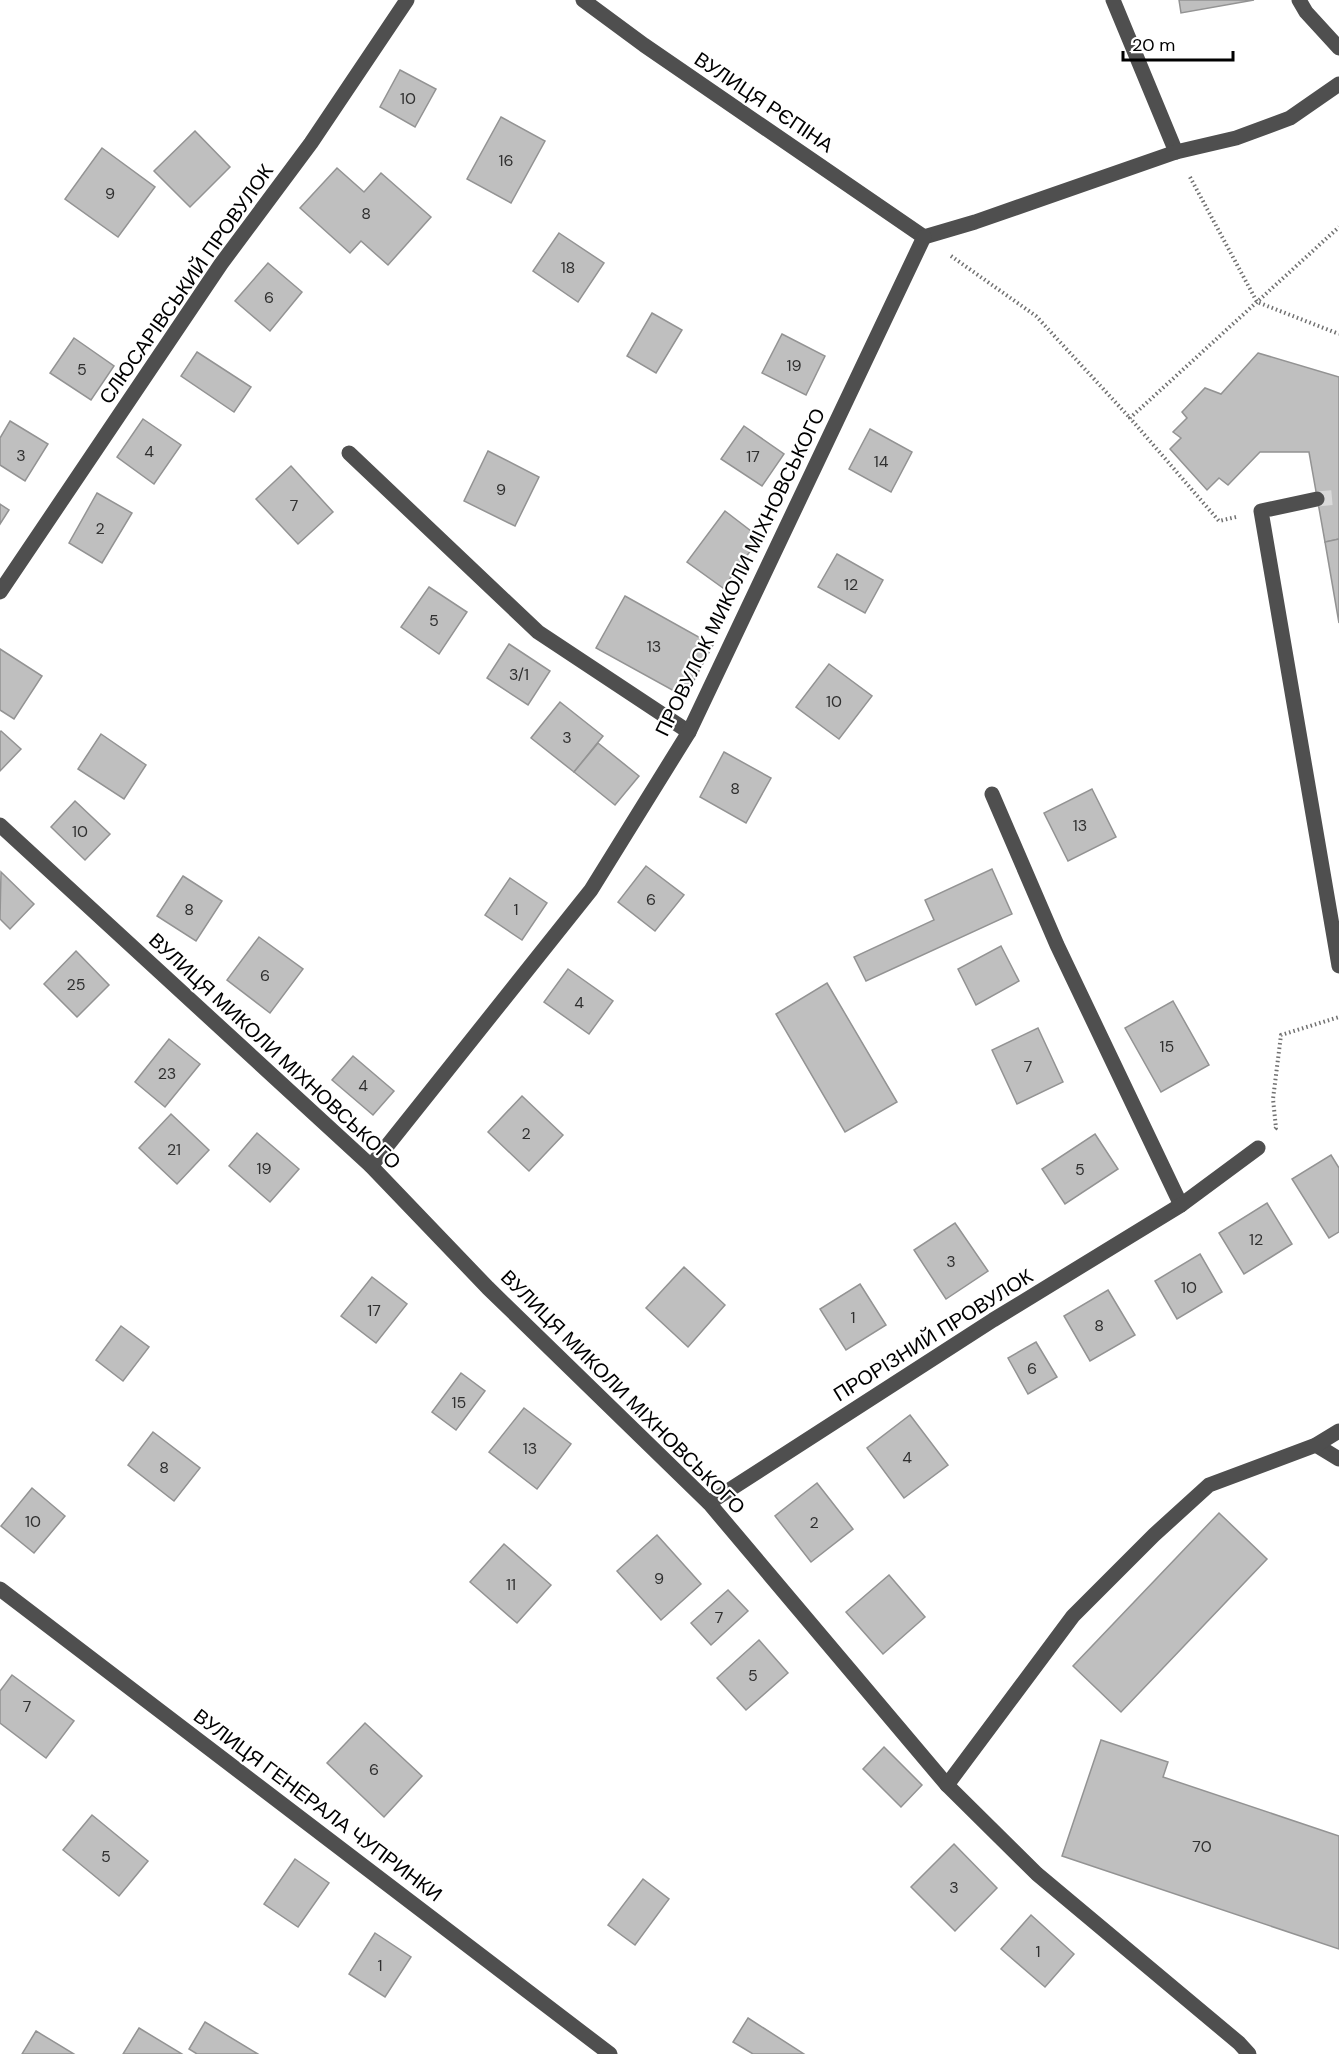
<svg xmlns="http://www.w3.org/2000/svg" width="1339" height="2054" viewBox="0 0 1339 2054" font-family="'DM Sans',sans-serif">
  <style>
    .building { fill: #bfbfbf; stroke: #939393; stroke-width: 1.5 }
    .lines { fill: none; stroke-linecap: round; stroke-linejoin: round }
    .minor-tunnel { stroke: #d9d9d9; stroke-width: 15; stroke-dasharray: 15 8; stroke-linecap: butt }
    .path { stroke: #717171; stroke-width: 4; stroke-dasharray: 1.5 3; stroke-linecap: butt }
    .minor { stroke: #4f4f4f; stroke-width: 15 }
    .labels { text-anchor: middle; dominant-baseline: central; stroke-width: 4.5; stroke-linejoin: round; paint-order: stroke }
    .number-label { font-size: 16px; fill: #303030 }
    .street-label { font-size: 20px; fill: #000; stroke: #fff }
  </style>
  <rect width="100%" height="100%" fill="#fff"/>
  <g class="building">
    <polygon points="1179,0 1254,0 1181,13"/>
    <polygon points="400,70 436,89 415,127 380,107"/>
    <polygon points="501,117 545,141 511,203 467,179"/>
    <polygon points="195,131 230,167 190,207 154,171"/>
    <polygon points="102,148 155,187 118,237 65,199"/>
    <polygon points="337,168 364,192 381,173 431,217 388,265 361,241 350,253 300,208"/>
    <polygon points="559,233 604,263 578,302 533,271"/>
    <polygon points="268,263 302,292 270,331 235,301"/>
    <polygon points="652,313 682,330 656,373 627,356"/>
    <polygon points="782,334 825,356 806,395 762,373"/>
    <polygon points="74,338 114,366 91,400 50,373"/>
    <polygon points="197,352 251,387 234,412 181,376"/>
    <polygon points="1258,353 1339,377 1339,539 1325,542 1309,452 1260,452 1228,485 1219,478 1207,490 1170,449 1181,438 1173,432 1187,418 1182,412 1205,388 1221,394"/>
    <polygon points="143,419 181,445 154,484 117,457"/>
    <polygon points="10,421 48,444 25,481 0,465 0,438"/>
    <polygon points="744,426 784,454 762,486 721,459"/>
    <polygon points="870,429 912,452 891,492 849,469"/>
    <polygon points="488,451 539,477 515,526 464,501"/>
    <polygon points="291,466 333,512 298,544 256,499"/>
    <polygon points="97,493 132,513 102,563 69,543"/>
    <polygon points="0,504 9,510 0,524"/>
    <polygon points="725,511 760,538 723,588 687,562"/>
    <polygon points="1339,539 1339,623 1325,542"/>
    <polygon points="837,554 883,580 865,613 818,587"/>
    <polygon points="429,587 467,612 439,654 401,627"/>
    <polygon points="625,596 713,645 685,697 596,648"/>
    <polygon points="509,644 550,671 528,705 487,678"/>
    <polygon points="0,649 42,676 14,719 0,710"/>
    <polygon points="829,664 872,696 839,739 796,707"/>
    <polygon points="560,702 603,736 574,772 531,738"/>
    <polygon points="1,731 21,749 0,771 0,732"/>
    <polygon points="101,734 146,765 124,799 78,769"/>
    <polygon points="598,743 639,776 615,805 574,772"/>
    <polygon points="724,752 771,778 746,823 700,797"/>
    <polygon points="1092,789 1116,837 1068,861 1044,813"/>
    <polygon points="75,801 110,834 85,860 51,827"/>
    <polygon points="646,866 684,895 655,931 618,902"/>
    <polygon points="992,869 1012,914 866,981 854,957 934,920 925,900"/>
    <polygon points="1,872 34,904 10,929 0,919"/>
    <polygon points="183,876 222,901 196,941 157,916"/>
    <polygon points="510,878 547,903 522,940 485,915"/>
    <polygon points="259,937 303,969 270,1013 227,980"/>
    <polygon points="1001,946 1019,981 976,1005 958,969"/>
    <polygon points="76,951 109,985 77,1017 44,984"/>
    <polygon points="568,969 613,1001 589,1034 544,1002"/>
    <polygon points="827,983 897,1102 845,1132 776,1014"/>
    <polygon points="1173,1001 1209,1065 1161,1092 1125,1028"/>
    <polygon points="1038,1028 1063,1082 1017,1104 992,1050"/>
    <polygon points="169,1039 200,1064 165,1107 135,1082"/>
    <polygon points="353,1056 394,1091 373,1115 332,1080"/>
    <polygon points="522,1096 563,1135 529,1171 488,1132"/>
    <polygon points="171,1114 209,1150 177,1184 139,1148"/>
    <polygon points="257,1133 299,1169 270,1202 229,1166"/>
    <polygon points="1095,1134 1118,1169 1065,1204 1042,1169"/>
    <polygon points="1331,1155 1339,1168 1339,1232 1329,1238 1292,1179"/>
    <polygon points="1267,1203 1292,1244 1244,1274 1219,1233"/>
    <polygon points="955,1223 988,1271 946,1299 914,1250"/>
    <polygon points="1200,1254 1222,1292 1177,1319 1155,1281"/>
    <polygon points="684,1267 725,1305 688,1347 646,1308"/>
    <polygon points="372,1277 407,1304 376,1343 341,1316"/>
    <polygon points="860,1284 886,1325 846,1350 820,1309"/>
    <polygon points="1108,1290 1135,1335 1090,1361 1064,1316"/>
    <polygon points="121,1326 149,1347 123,1381 96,1360"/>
    <polygon points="1036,1342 1057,1377 1028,1394 1008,1358"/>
    <polygon points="461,1373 485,1391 456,1430 432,1412"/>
    <polygon points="524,1408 571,1444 537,1489 489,1452"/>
    <polygon points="910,1415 948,1465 904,1498 867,1448"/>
    <polygon points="153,1432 200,1468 174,1501 128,1465"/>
    <polygon points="817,1483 853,1529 811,1562 775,1516"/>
    <polygon points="32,1488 65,1516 34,1553 1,1526"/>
    <polygon points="1219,1513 1267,1559 1121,1712 1073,1666"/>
    <polygon points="657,1535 701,1584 661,1620 617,1571"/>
    <polygon points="504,1544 551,1585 517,1623 470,1582"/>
    <polygon points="889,1575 925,1617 883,1654 846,1612"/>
    <polygon points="728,1590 748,1611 711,1645 691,1623"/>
    <polygon points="759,1640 788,1673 746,1710 717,1678"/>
    <polygon points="12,1675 74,1721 46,1758 0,1723 0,1691"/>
    <polygon points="365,1723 422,1776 384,1817 327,1763"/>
    <polygon points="1101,1740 1168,1762 1163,1777 1339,1836 1339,1949 1062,1856"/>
    <polygon points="884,1747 922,1785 901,1807 863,1769"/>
    <polygon points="92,1815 148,1861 119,1896 63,1850"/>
    <polygon points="954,1844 997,1888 955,1931 911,1887"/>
    <polygon points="295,1859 329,1883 298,1927 264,1904"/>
    <polygon points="643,1879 669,1899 635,1945 608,1925"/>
    <polygon points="1031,1915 1074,1954 1045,1987 1001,1949"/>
    <polygon points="375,1933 411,1957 385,1997 349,1974"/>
    <polygon points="748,2018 804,2054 753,2054 733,2042"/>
    <polygon points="205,2022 258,2054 197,2054 189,2049"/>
    <polygon points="139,2028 182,2054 123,2054"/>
    <polygon points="36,2031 74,2054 22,2054"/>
  </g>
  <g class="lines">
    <polyline class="minor-tunnel" points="1317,499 1339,497"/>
    <g class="path">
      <polyline points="1190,177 1257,302 1339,334"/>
      <polyline points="951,256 1036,316 1130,418"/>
      <polyline points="1236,517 1219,521 1130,418 1339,227"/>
      <polyline points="1275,1129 1276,1128 1273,1099 1281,1035 1339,1017"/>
    </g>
    <g class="minor">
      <polyline points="583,0 644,45 924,237"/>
      <polyline points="1113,0 1176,152"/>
      <polyline points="1299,0 1306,12 1339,48"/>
      <polyline points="924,237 975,222 1176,152 1236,138 1290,118 1339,84"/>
      <polyline points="349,453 538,632 689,732"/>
      <polyline points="1317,499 1261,511 1339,966"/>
      <polyline points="0,592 221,264 311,143 407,0"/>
      <polyline points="992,794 1057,945 1181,1205"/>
      <polyline points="0,825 371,1166 488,1288 709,1503 947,1785 1037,1874 1239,2043 1249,2054"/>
      <polyline points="371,1166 591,890 689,732 924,237"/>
      <polyline points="1316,1445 1339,1459"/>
      <polyline points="709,1503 993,1320 1181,1205 1258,1148"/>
      <polyline points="0,1589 610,2054"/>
      <polyline points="947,1785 1073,1616 1154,1535 1209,1485 1316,1445 1339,1431"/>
    </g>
  </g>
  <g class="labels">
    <g class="number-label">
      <text x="408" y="98">10</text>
      <text x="506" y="160">16</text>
      <text x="110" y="193">9</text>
      <text x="366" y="213">8</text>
      <text x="568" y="267">18</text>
      <text x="269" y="297">6</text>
      <text x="794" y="365">19</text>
      <text x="82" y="369">5</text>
      <text x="149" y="451">4</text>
      <text x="21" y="455">3</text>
      <text x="753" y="456">17</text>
      <text x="881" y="461">14</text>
      <text x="501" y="489">9</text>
      <text x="294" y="505">7</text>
      <text x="100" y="528">2</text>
      <text x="851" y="584">12</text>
      <text x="434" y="620">5</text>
      <text x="654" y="646">13</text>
      <text x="519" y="674">3/1</text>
      <text x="834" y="701">10</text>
      <text x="567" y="737">3</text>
      <text x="735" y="788">8</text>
      <text x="1080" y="825">13</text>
      <text x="80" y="831">10</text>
      <text x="651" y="899">6</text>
      <text x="189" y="909">8</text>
      <text x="516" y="909">1</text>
      <text x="265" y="975">6</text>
      <text x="76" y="984">25</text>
      <text x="579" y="1002">4</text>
      <text x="1167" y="1046">15</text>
      <text x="1028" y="1066">7</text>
      <text x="167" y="1073">23</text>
      <text x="363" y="1085">4</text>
      <text x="526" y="1133">2</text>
      <text x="174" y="1149">21</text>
      <text x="264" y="1168">19</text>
      <text x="1080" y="1169">5</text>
      <text x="1256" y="1239">12</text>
      <text x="951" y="1261">3</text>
      <text x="1189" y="1287">10</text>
      <text x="374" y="1310">17</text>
      <text x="853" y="1317">1</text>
      <text x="1099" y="1325">8</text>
      <text x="1032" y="1368">6</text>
      <text x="459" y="1402">15</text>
      <text x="530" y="1448">13</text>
      <text x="907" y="1457">4</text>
      <text x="164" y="1467">8</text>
      <text x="33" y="1521">10</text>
      <text x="814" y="1522">2</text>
      <text x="659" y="1578">9</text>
      <text x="511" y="1584">11</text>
      <text x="719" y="1617">7</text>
      <text x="753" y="1675">5</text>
      <text x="27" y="1706">7</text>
      <text x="374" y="1769">6</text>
      <text x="1202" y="1846">70</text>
      <text x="106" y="1856">5</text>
      <text x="954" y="1887">3</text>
      <text x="1038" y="1951">1</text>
      <text x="380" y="1965">1</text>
    </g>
    <g class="street-label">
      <text transform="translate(764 102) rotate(34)">ВУЛИЦЯ РЄПІНА</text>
      <text transform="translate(186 284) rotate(-55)">СЛЮСАРІВСЬКИЙ ПРОВУЛОК</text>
      <text transform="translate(740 572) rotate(-64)">ПРОВУЛОК МИКОЛИ МІХНОВСЬКОГО</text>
      <text transform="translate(275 1051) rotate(43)">ВУЛИЦЯ МИКОЛИ МІХНОВСЬКОГО</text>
      <text transform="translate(933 1335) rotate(-32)">ПРОРІЗНИЙ ПРОВУЛОК</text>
      <text transform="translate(623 1392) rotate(45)">ВУЛИЦЯ МИКОЛИ МІХНОВСЬКОГО</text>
      <text transform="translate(318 1805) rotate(37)">ВУЛИЦЯ ГЕНЕРАЛА ЧУПРИНКИ</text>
    </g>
  </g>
  <path d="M1123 51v9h110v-9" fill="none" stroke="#000000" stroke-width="3"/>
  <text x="1132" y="51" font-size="18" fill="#000000" stroke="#ffffff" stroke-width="4.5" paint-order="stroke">20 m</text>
</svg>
